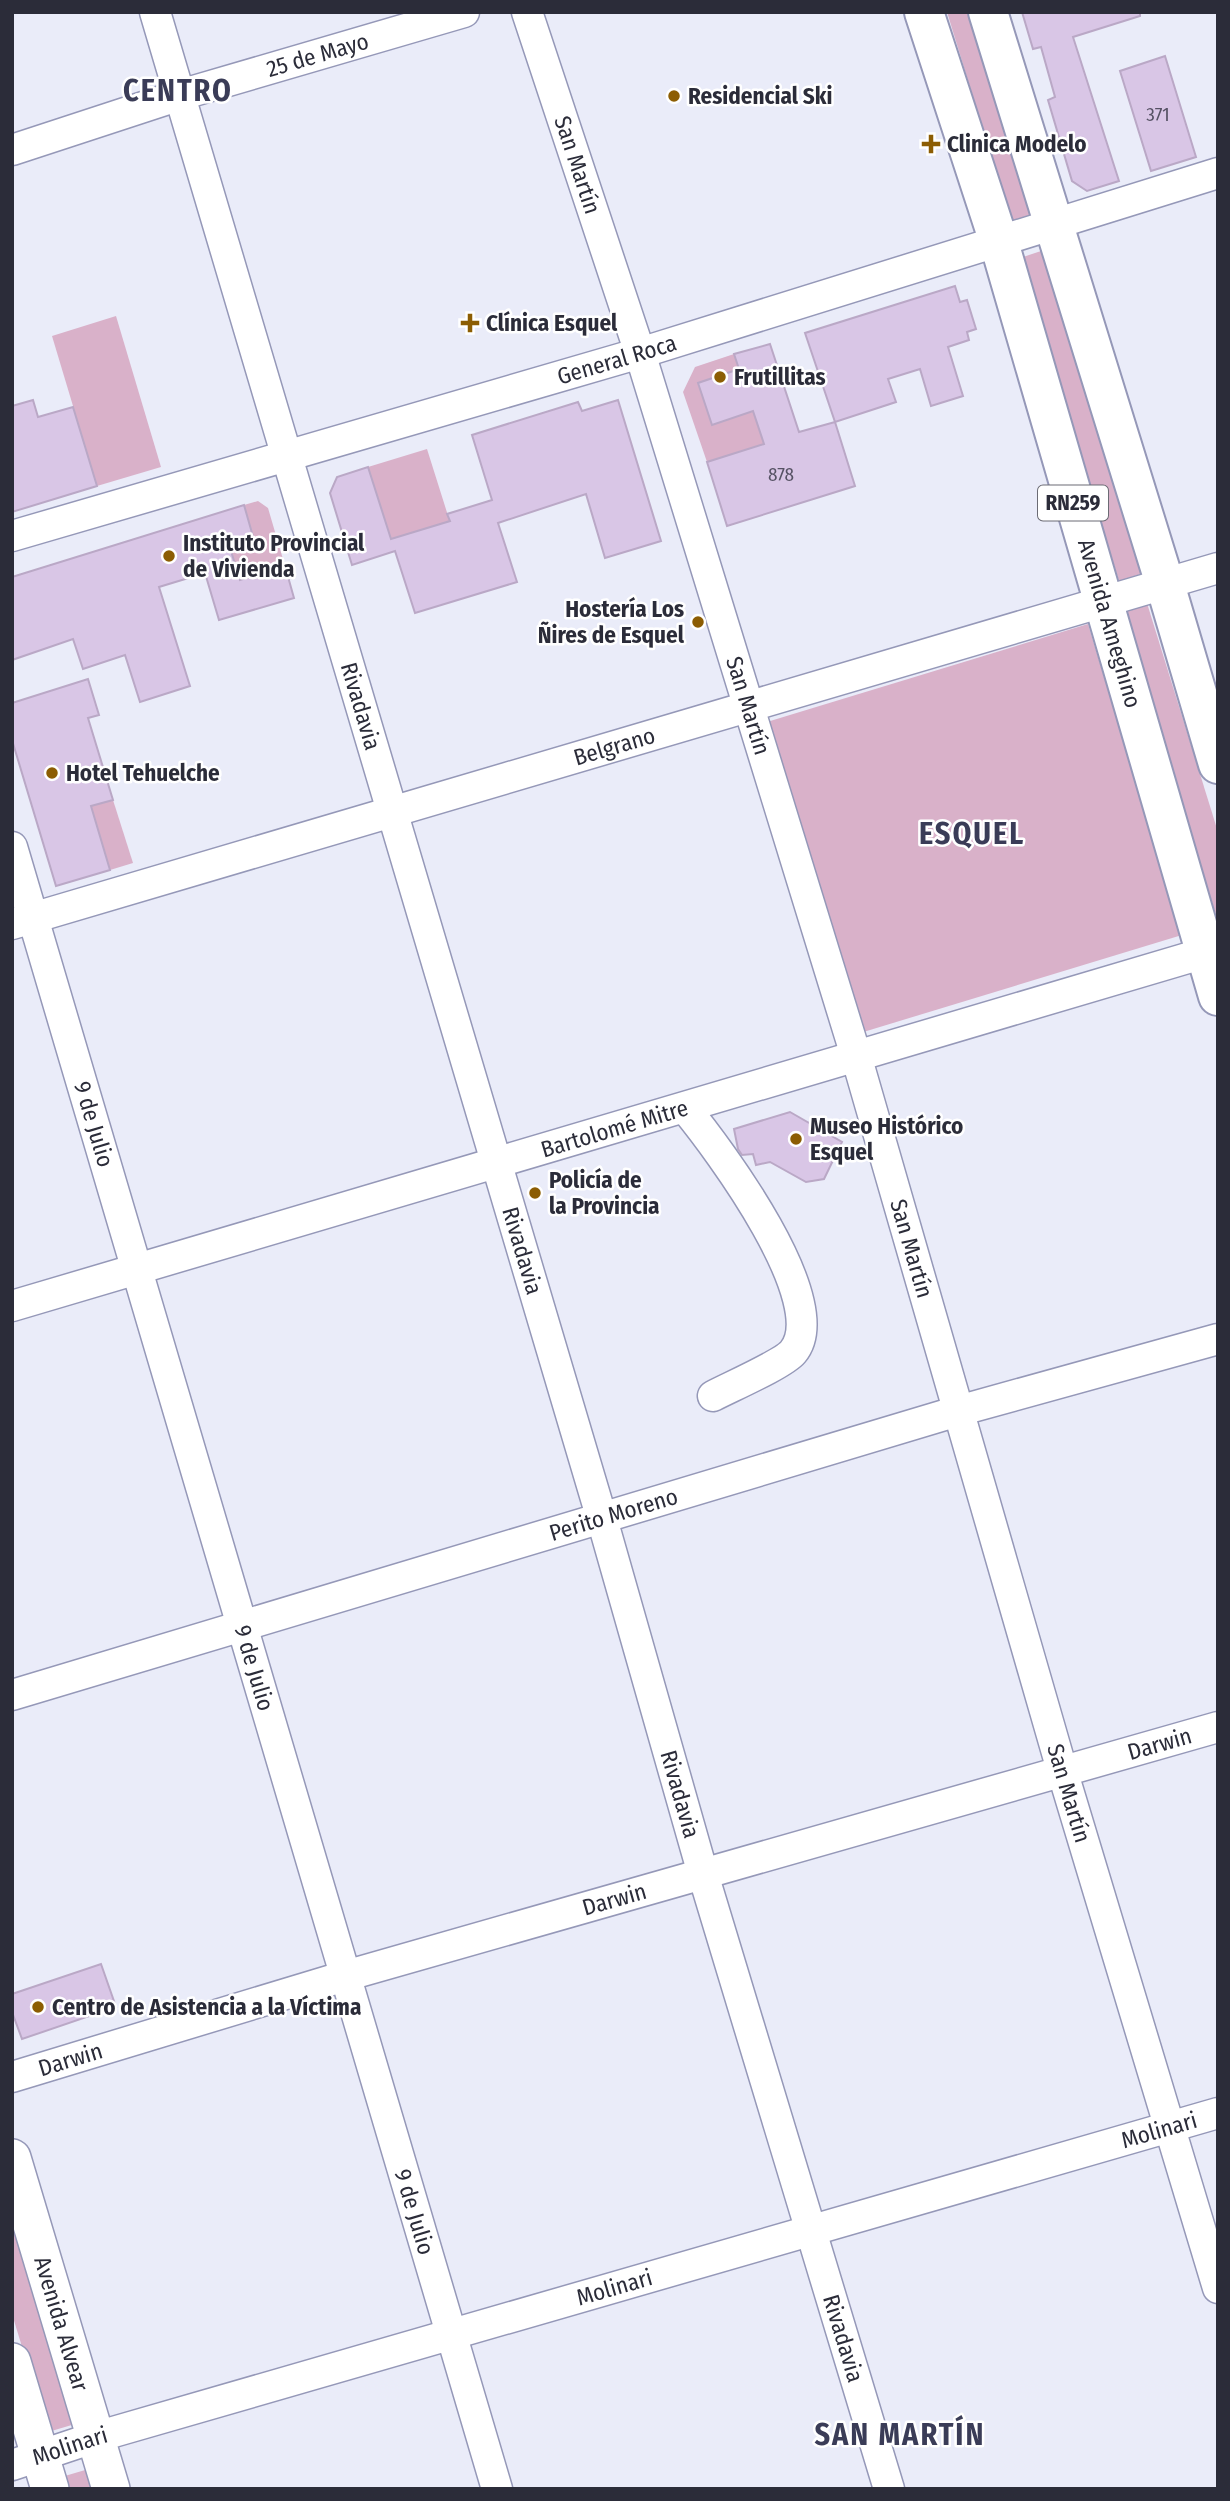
<svg xmlns="http://www.w3.org/2000/svg" width="1230" height="2501" viewBox="0 0 1230 2501" font-family="'Fira Sans Condensed',sans-serif">
  <style>
    .green { fill: #d9b1c9 }
    .building { fill: #d9c6e6; stroke: #baa8c6; stroke-width: 2 }
    .lines { fill: none; stroke-linecap: round; stroke-linejoin: round }
    .minor-casing { stroke: #9598b8; stroke-width: 33 }
    .major-casing { stroke: #9598b8; stroke-width: 40 }
    .highway-casing { stroke: #9598b8; stroke-width: 42 }
    .minor { stroke: #fff; stroke-width: 30 }
    .major { stroke: #fff; stroke-width: 37 }
    .highway { stroke: #fff; stroke-width: 38 }
    .poi-dot { fill: #8c5d03; stroke: #fff; stroke-width: 2.5 }
    .labels { text-anchor: middle; dominant-baseline: central; stroke-width: 5; stroke-linejoin: round; paint-order: stroke }
    .number-label { font-size: 19px; fill: #565264 }
    .shield { fill: #fff; stroke: #6b6b74; stroke-width: 2 }
    .shield-label { font-size: 21px; font-weight: bold; fill: #2b2c39 }
    .street-label { font-size: 23px; fill: #2b2c39; stroke: #fff }
    .poi-label { font-size: 23px; font-weight: bold; fill: #2b2c39; stroke: #fff; text-anchor: start }
    .district-label { font-size: 30px; font-weight: bold; letter-spacing: 2px; fill: #3a3c57; stroke: #fff }
  </style>
  <rect width="100%" height="100%" fill="#eaecf9"/>
  <g class="green">
    <polygon points="947,12 974,12 1036,213 1011,221"/>
    <polygon points="1044,250 1144,573 1119,581 1020,258"/>
    <polygon points="116,316 161,467 97,486 52,336"/>
    <polygon points="734,354 739,369 698,384 712,425 753,411 764,444 707,462 683,392 695,367"/>
    <polygon points="427,449 473,595 452,602 428,528 391,539 368,467"/>
    <polygon points="258,501 268,508 285,566 240,580 230,548 254,540 244,505"/>
    <polygon points="1146,600 1218,832 1218,921 1121,608"/>
    <polygon points="1088,624 1182,935 847,1037 754,726"/>
    <polygon points="113,800 133,863 110,870 91,806"/>
    <polygon points="12,2190 82,2422 48,2432 12,2314"/>
    <polygon points="92,2468 98,2489 61,2489 58,2478"/>
  </g>
  <g class="building">
    <polygon points="1022,12 1140,12 1140,16 1073,37 1119,181 1087,191 1072,181 1048,100 1055,97 1041,47 1033,49"/>
    <polygon points="1165,56 1196,157 1151,171 1120,71"/>
    <polygon points="955,286 960,302 967,300 976,329 967,332 969,340 948,347 963,396 931,406 920,369 888,379 896,402 835,422 805,333"/>
    <polygon points="770,344 799,432 835,422 855,486 727,526 707,462 764,444 753,411 712,425 698,383 739,369 734,354"/>
    <polygon points="33,400 38,417 73,407 97,486 12,512 12,406"/>
    <polygon points="618,400 661,541 605,558 586,494 498,523 517,582 415,613 395,551 352,565 330,493 337,477 368,467 391,539 450,521 447,514 492,500 472,435 578,402 582,411"/>
    <polygon points="244,505 254,540 230,548 240,580 285,566 294,598 219,620 205,573 159,587 190,686 140,702 125,655 83,669 73,639 12,660 12,577"/>
    <polygon points="88,679 99,715 88,718 113,800 91,806 110,870 56,886 12,740 12,703"/>
    <polygon points="790,1112 842,1142 824,1179 806,1182 770,1162 756,1165 753,1154 742,1155 738,1149 734,1129"/>
    <polygon points="101,1964 116,2007 22,2039 12,2012 12,1994"/>
  </g>
  <g class="lines">
    <g class="minor-casing">
      <g id="minor">
        <path id="s1" d="M155,12L602,1519L703,1874L889,2489"/>
        <path id="s2" d="M527,12L640,353L857,1059L1062,1770L1218,2288"/>
        <path id="s3" d="M12,150L180,95L464,12"/>
        <path id="s4" d="M12,536L640,353L1218,173"/>
        <path id="s5" d="M12,847C175,1394 334,1942 497,2489"/>
        <path id="s6" d="M12,924L1218,568"/>
        <path d="M685,1108C718,1148 834,1303 793,1352C783,1364 730,1387 713,1396"/>
        <path id="s7" d="M12,1306C414,1188 816,1069 1218,949"/>
        <path id="s8" d="M12,1695L958,1411L1218,1339"/>
        <path id="s9" d="M12,2077L345,1976L1218,1727"/>
        <path id="s10" d="M12,2465L96,2437L1218,2113"/>
      </g>
    </g>
    <g class="major-casing">
      <g id="major">
        <path id="s11" d="M12,2158L111,2489"/>
        <polyline points="12,2362 50,2489"/>
      </g>
    </g>
    <g class="highway-casing">
      <g id="highway">
        <path id="s12" d="M924,12L998,239L1218,996"/>
        <polyline points="988,12 1165,584 1218,764"/>
      </g>
    </g>
    <use href="#minor" class="minor"/>
    <use href="#major" class="major"/>
    <use href="#highway" class="highway"/>
  </g>
  <g class="poi-dot">
    <circle cx="674" cy="96" r="7"/>
    <path d="M927.5 133.5h7v7h7v7h-7v7h-7v-7h-7v-7h7z"/>
    <path d="M466.5 312.5h7v7h7v7h-7v7h-7v-7h-7v-7h7z"/>
    <circle cx="720" cy="377" r="7"/>
    <circle cx="169" cy="556" r="7"/>
    <circle cx="698" cy="622" r="7"/>
    <circle cx="52" cy="773" r="7"/>
    <circle cx="796" cy="1139" r="7"/>
    <circle cx="535" cy="1193" r="7"/>
    <circle cx="38" cy="2007" r="7"/>
  </g>
  <g class="labels">
    <g class="number-label">
      <text x="1158" y="114">371</text>
      <text x="781" y="474">878</text>
    </g>
    <rect class="shield" x="1038" y="485.5" width="70" height="35" rx="5"/>
    <g class="shield-label">
      <text x="1073" y="503">RN259</text>
    </g>
    <g class="street-label">
      <text stroke="none"><textPath href="#s3" startOffset="320">25 de Mayo</textPath></text>
      <text stroke="none"><textPath href="#s2" startOffset="161">San Martín</textPath></text>
      <text stroke="none"><textPath href="#s4" startOffset="630">General Roca</textPath></text>
      <text stroke="none"><textPath href="#s12" startOffset="639">Avenida Ameghino</textPath></text>
      <text stroke="none"><textPath href="#s2" startOffset="728">San Martín</textPath></text>
      <text stroke="none"><textPath href="#s1" startOffset="724">Rivadavia</textPath></text>
      <text stroke="none"><textPath href="#s6" startOffset="628">Belgrano</textPath></text>
      <text stroke="none"><textPath href="#s5" startOffset="289">9 de Julio</textPath></text>
      <text stroke="none"><textPath href="#s7" startOffset="628">Bartolomé Mitre</textPath></text>
      <text stroke="none"><textPath href="#s2" startOffset="1295">San Martín</textPath></text>
      <text stroke="none"><textPath href="#s1" startOffset="1292">Rivadavia</textPath></text>
      <text stroke="none"><textPath href="#s8" startOffset="628">Perito Moreno</textPath></text>
      <text stroke="none"><textPath href="#s5" startOffset="856">9 de Julio</textPath></text>
      <text stroke="none"><textPath href="#s9" startOffset="1195">Darwin</textPath></text>
      <text stroke="none"><textPath href="#s2" startOffset="1862">San Martín</textPath></text>
      <text stroke="none"><textPath href="#s1" startOffset="1858">Rivadavia</textPath></text>
      <text stroke="none"><textPath href="#s9" startOffset="628">Darwin</textPath></text>
      <text stroke="none"><textPath href="#s9" startOffset="61">Darwin</textPath></text>
      <text stroke="none"><textPath href="#s10" startOffset="1195">Molinari</textPath></text>
      <text stroke="none"><textPath href="#s5" startOffset="1423">9 de Julio</textPath></text>
      <text stroke="none"><textPath href="#s10" startOffset="628">Molinari</textPath></text>
      <text stroke="none"><textPath href="#s11" startOffset="173">Avenida Alvear</textPath></text>
      <text stroke="none"><textPath href="#s1" startOffset="2426">Rivadavia</textPath></text>
      <text stroke="none"><textPath href="#s10" startOffset="61">Molinari</textPath></text>
    </g>
    <g class="poi-label">
      <text x="688" y="96">Residencial Ski</text>
      <text x="947" y="144">Clinica Modelo</text>
      <text x="486" y="323">Clínica Esquel</text>
      <text x="734" y="377">Frutillitas</text>
      <text x="183" y="543">Instituto Provincial<tspan x="183" dy="26">de Vivienda</tspan></text>
      <text x="684" y="609" text-anchor="end">Hostería Los<tspan x="684" dy="26">Ñires de Esquel</tspan></text>
      <text x="66" y="773">Hotel Tehuelche</text>
      <text x="810" y="1126">Museo Histórico<tspan x="810" dy="26">Esquel</tspan></text>
      <text x="549" y="1180">Policía de<tspan x="549" dy="26">la Provincia</tspan></text>
      <text x="52" y="2007">Centro de Asistencia a la Víctima</text>
    </g>
    <g class="district-label">
      <text x="178" y="91">CENTRO</text>
      <text x="972" y="834">ESQUEL</text>
      <text x="900" y="2435">SAN MARTÍN</text>
    </g>
  </g>
  <rect width="1230" height="2501" fill="none" stroke="#2b2c39" stroke-width="28"/>
</svg>
